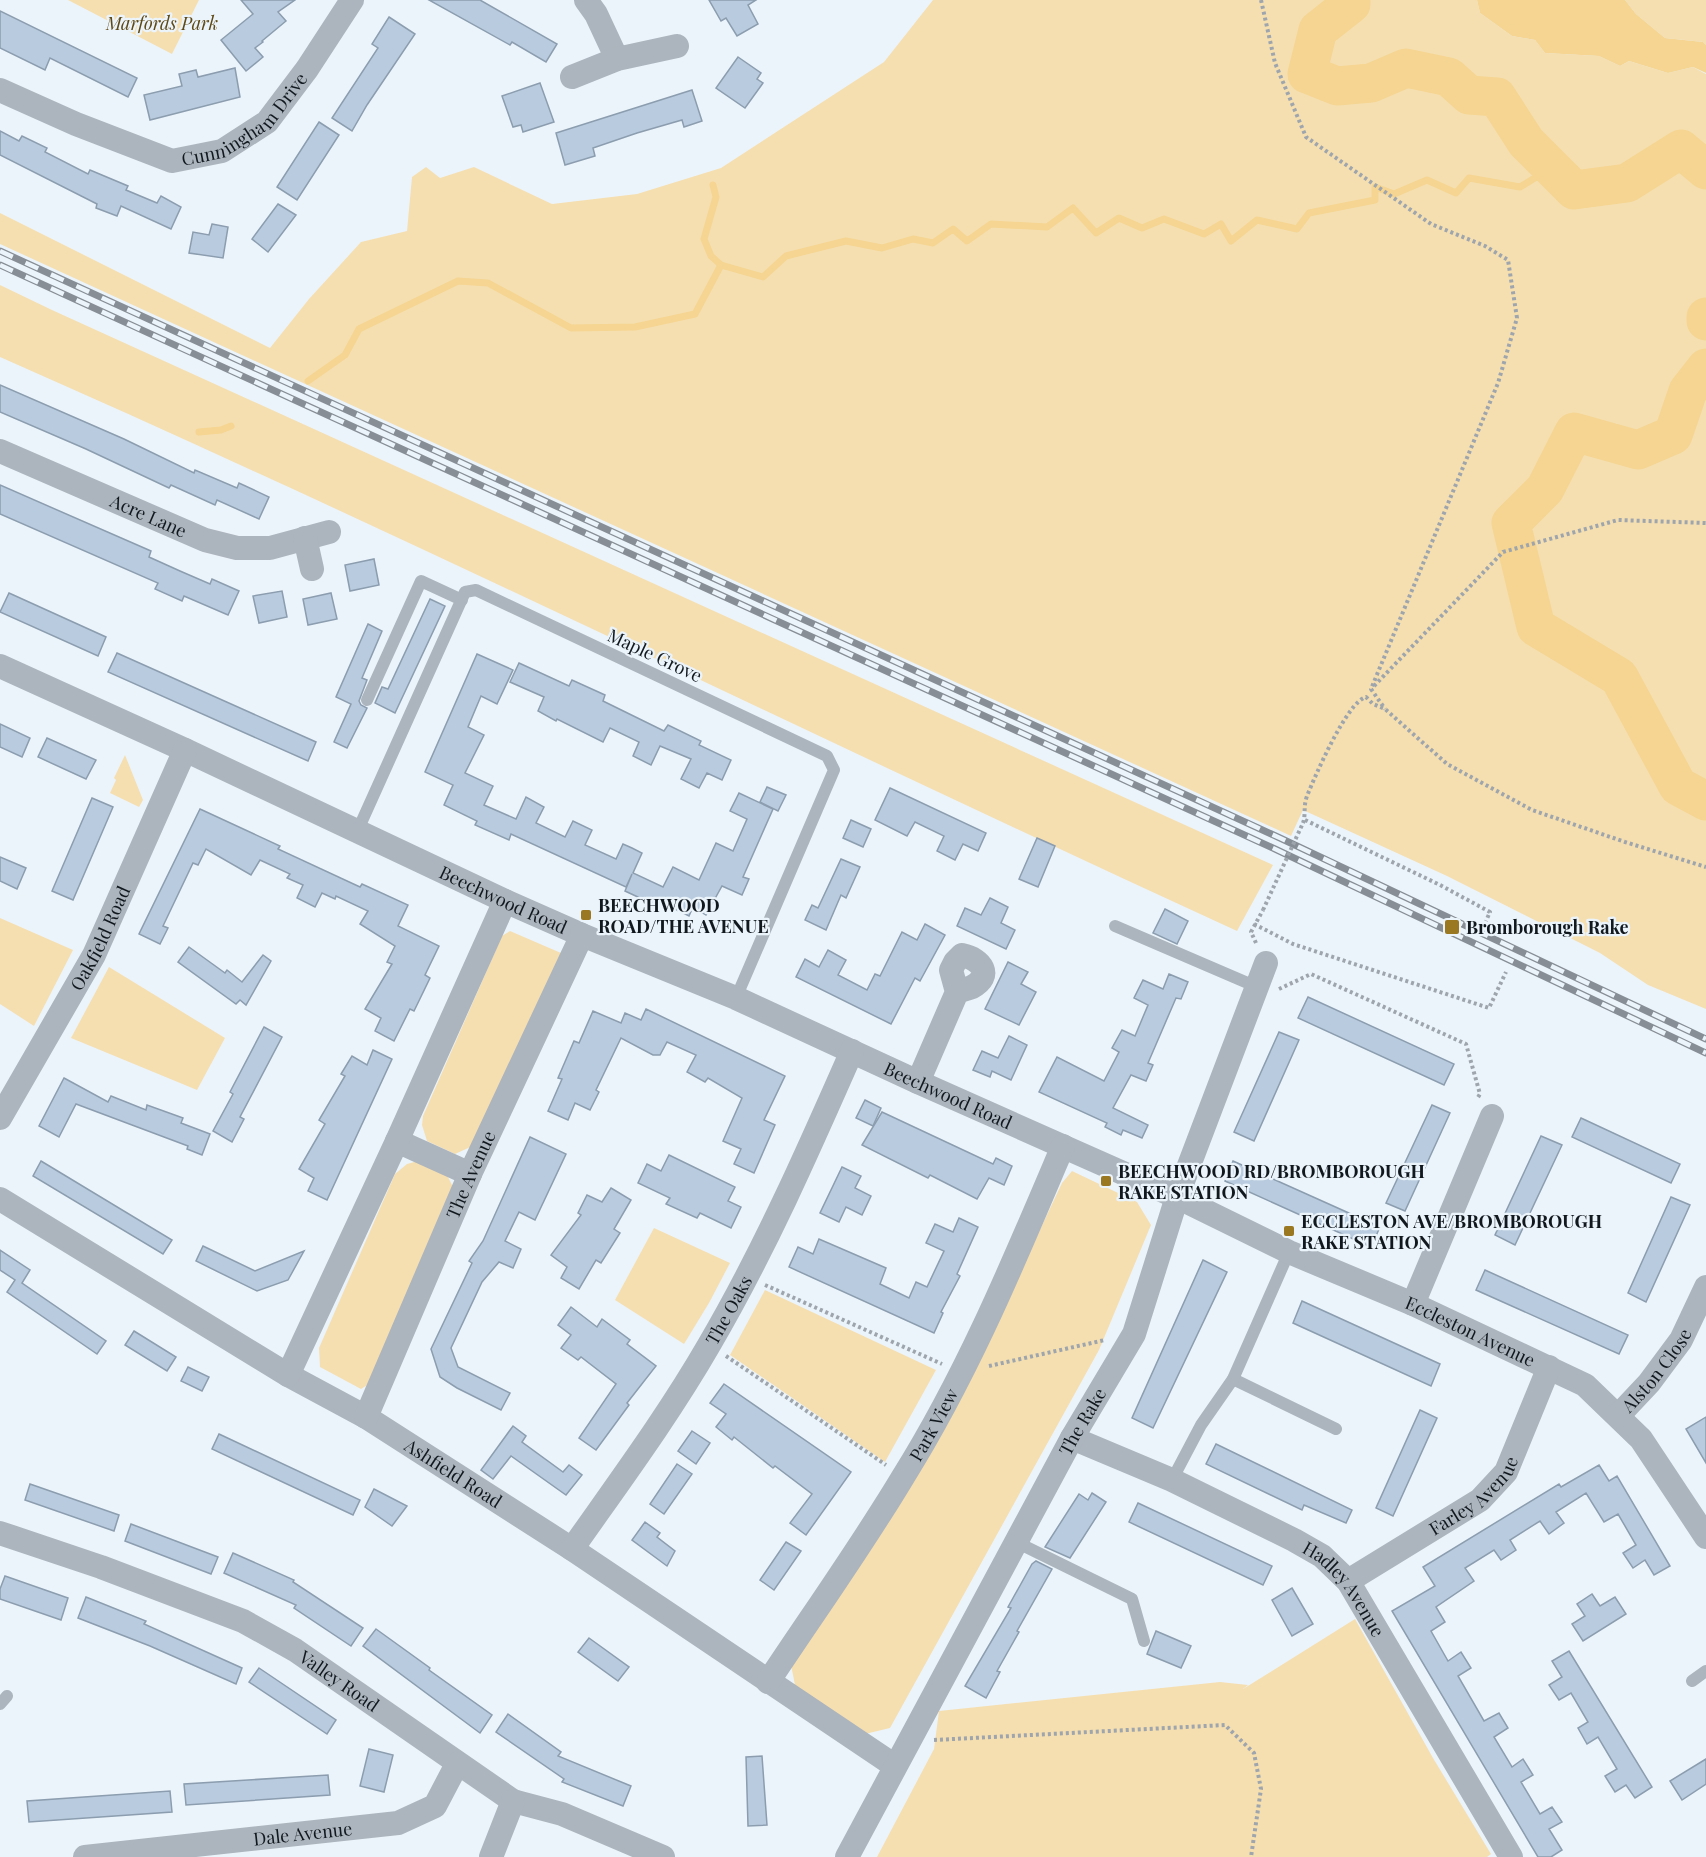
<svg xmlns="http://www.w3.org/2000/svg" width="1706" height="1857" viewBox="0 0 1706 1857" font-family="'Playfair Display',serif">
  <style>
    .green { fill: #f5dfb1 }
    .water { fill: #f5d591 }
    .lines { fill: none; stroke-linecap: round; stroke-linejoin: round }
    .stream { stroke: #f5d591; stroke-width: 7 }
    .river { stroke: #f5d591; stroke-width: 39 }
    .building { fill: #b9cbde; stroke: #8b9daf; stroke-width: 1.5 }
    .path { stroke: #9ea5ac; stroke-width: 4; stroke-dasharray: 3 3; stroke-linecap: butt }
    .lane { stroke: #acb4bd; stroke-width: 12 }
    .street { stroke: #acb4bd; stroke-width: 24 }
    .rail-casing { stroke: #878e95; stroke-width: 7 }
    .rail { stroke: #ecf4fb; stroke-width: 4.5; stroke-dasharray: 14; stroke-linecap: butt }
    .path-bridge { stroke: #9ea5ac; stroke-width: 4; stroke-dasharray: 3 3; stroke-linecap: butt }
    .poi-dot { fill: #9a7721; stroke: #ecf4fb; stroke-width: 2 }
    .labels { text-anchor: middle; dominant-baseline: central; stroke-width: 4.5; stroke-linejoin: round; paint-order: stroke }
    .park-label { font-size: 18px; font-style: italic; fill: #5e4814; stroke: #ecf4fb }
    .street-label { font-size: 18px; fill: #11181e; stroke: #ecf4fb }
    .poi-label { font-size: 18px; font-weight: bold; fill: #11181e; stroke: #ecf4fb; text-anchor: start }
  </style>
  <rect width="100%" height="100%" fill="#ecf4fb"/>
  <g class="green">
    <polygon points="68,0 199,0 172,54"/>
    <polygon points="933,0 1477,0 1480,13 1512,36 1535,40 1545,53 1599,56 1620,66 1629,61 1668,73 1693,67 1706,74 1706,1009 1648,985 1600,953 1447,876 1303,810 1291,836 0,244 0,213 270,348 309,299 361,242 407,231 412,177 426,167 440,178 474,167 552,204 637,194 721,168 884,62"/>
    <polygon points="1625,0 1706,0 1706,45 1703,42 1665,38 1636,14"/>
    <path d="M0,285L52,310L1273,865L1237,931C824,742 416,540 0,357Z"/>
    <polygon points="125,755 143,800 139,807 110,793 116,780 114,778"/>
    <polygon points="0,918 73,950 34,1026 0,1004"/>
    <polygon points="510,931 561,953 477,1144 455,1154 427,1141 422,1125 423,1116 502,936"/>
    <polygon points="109,967 225,1038 197,1090 71,1038"/>
    <polygon points="418,1161 446,1173 452,1185 453,1197 369,1384 361,1389 320,1367 319,1348 395,1174 407,1164"/>
    <polygon points="1072,1171 1137,1202 1151,1225 1099,1350 890,1728 865,1734 795,1685 791,1665 980,1357 1062,1183"/>
    <polygon points="654,1228 730,1263 709,1303 684,1344 615,1300"/>
    <polygon points="765,1290 936,1370 885,1462 730,1355"/>
    <polygon points="1355,1619 1433,1758 1491,1854 1487,1857 877,1857 934,1749 939,1711 1220,1682 1248,1685 1243,1689"/>
  </g>
  <polygon class="water" points="1477,0 1625,0 1636,14 1665,38 1703,42 1706,45 1706,73 1693,67 1668,73 1629,61 1620,66 1599,56 1545,53 1535,40 1512,36 1480,13"/>
  <g class="lines">
    <g class="stream">
      <polyline points="713,185 716,197 704,239 711,256 721,265"/>
      <polyline points="308,381 345,355 359,329 458,281 488,283 571,328 635,327 695,314 721,265 763,277 786,256 846,241 882,248 913,239 933,243 953,229 967,241 991,224 1047,227 1073,208 1096,233 1119,218 1142,228 1164,219 1204,234 1221,224 1231,241 1257,220 1297,229 1309,213 1375,200 1375,187 1394,194 1427,180 1456,193 1469,178 1520,187 1551,168"/>
      <polyline points="199,432 221,430 231,426"/>
    </g>
    <g class="river">
      <polyline points="1351,0 1351,4 1318,30 1307,74 1337,86 1371,83 1406,68 1449,77 1469,95 1497,97 1526,142 1574,190 1627,183 1681,149 1706,170"/>
      <polyline points="1706,317 1706,321"/>
      <polyline points="1706,368 1688,391 1673,435 1638,450 1574,432 1545,489 1511,523 1536,627 1619,677 1678,786 1706,801"/>
    </g>
  </g>
  <g class="building">
    <polygon points="241,0 295,0 278,12 286,21 262,41 263,42 255,48 263,57 246,71 221,40 253,14"/>
    <polygon points="429,0 480,0 557,44 546,62 512,42 510,45"/>
    <polygon points="709,0 756,0 748,5 758,24 737,36 726,18 721,21"/>
    <polygon points="0,11 137,78 128,97 50,58 45,70 0,48"/>
    <polygon points="389,17 415,34 367,105 352,131 332,118 378,48 372,44"/>
    <polygon points="738,57 761,73 757,79 763,83 745,108 716,88"/>
    <polygon points="235,68 240,97 150,120 144,95 182,86 179,74 196,70 198,77"/>
    <polygon points="540,83 554,122 523,132 521,125 513,127 502,96"/>
    <polygon points="692,90 702,121 684,127 682,120 637,133 593,148 595,156 565,165 556,133"/>
    <polygon points="319,122 339,135 297,200 277,187"/>
    <polygon points="0,131 19,141 22,136 47,148 45,152 88,174 90,170 128,186 126,190 157,203 161,196 181,207 171,229 121,206 117,216 96,208 97,204 0,155"/>
    <polygon points="278,204 296,215 268,252 252,239"/>
    <polygon points="212,224 228,227 223,258 189,253 193,232 209,235"/>
    <polygon points="0,385 124,439 194,473 195,470 237,488 239,483 269,497 259,519 217,500 215,505 171,485 169,488 86,449 0,412"/>
    <polygon points="0,485 151,551 149,557 180,571 210,584 212,579 239,591 228,615 184,596 182,601 155,589 158,583 0,514"/>
    <polygon points="374,559 379,585 350,591 345,565"/>
    <polygon points="282,591 287,617 259,623 253,596"/>
    <polygon points="9,593 106,637 98,656 0,612"/>
    <polygon points="331,593 337,619 308,625 303,599"/>
    <polygon points="430,599 445,606 395,713 375,703 382,687 388,689"/>
    <polygon points="368,624 382,631 362,678 367,680 359,701 361,705 367,708 347,748 334,742 351,704 336,697"/>
    <polygon points="117,653 316,742 308,761 108,672"/>
    <polygon points="477,654 513,670 497,704 481,696 468,727 484,735 465,773 493,786 484,805 516,819 526,797 544,807 536,823 565,837 573,821 592,830 585,845 616,859 623,844 632,848 642,853 633,873 663,887 673,867 699,880 716,843 733,851 747,819 730,811 739,793 773,809 743,877 749,879 742,895 722,886 706,915 693,907 689,916 657,900 655,905 625,891 632,874 626,887 511,834 509,840 475,825 477,821 444,805 453,785 425,772"/>
    <polygon points="519,663 569,686 572,680 605,695 603,701 664,731 668,725 701,741 699,745 731,760 722,780 707,773 699,788 681,779 691,759 660,746 651,765 633,756 639,742 610,728 603,742 557,719 556,721 538,711 544,697 510,682"/>
    <polygon points="0,724 30,738 22,757 0,747"/>
    <polygon points="47,738 96,760 86,779 38,757"/>
    <polygon points="767,787 786,795 778,811 760,802"/>
    <polygon points="890,788 986,833 978,851 963,844 955,860 937,851 944,836 915,822 907,836 875,820"/>
    <polygon points="92,798 113,807 73,900 52,891"/>
    <polygon points="200,809 280,846 278,849 360,887 362,884 408,905 398,926 439,946 425,975 430,978 414,1011 410,1009 394,1041 375,1031 381,1018 365,1009 392,964 387,962 395,946 360,924 368,911 336,896 335,899 322,893 315,907 297,898 303,885 287,878 290,874 260,860 251,875 206,849 198,865 193,863 163,926 168,928 160,944 139,934"/>
    <polygon points="851,820 871,829 863,847 843,838"/>
    <polygon points="1037,838 1055,846 1038,887 1019,879"/>
    <polygon points="0,857 26,868 17,889 0,881"/>
    <polygon points="841,859 860,867 846,898 841,895 826,930 805,920 812,905 818,908"/>
    <polygon points="990,898 1008,907 1001,923 1015,930 1006,949 957,926 965,908 981,915"/>
    <polygon points="1165,909 1188,921 1177,944 1153,933"/>
    <polygon points="925,924 945,935 920,981 915,978 891,1024 796,977 805,959 819,967 828,950 846,960 838,975 867,990 875,974 880,976 902,932 917,940"/>
    <polygon points="189,947 225,973 227,970 242,982 263,955 271,961 246,1005 240,1000 236,1004 178,962"/>
    <polygon points="1008,962 1028,972 1021,984 1036,992 1019,1025 985,1009"/>
    <polygon points="1169,974 1188,982 1181,999 1176,998 1148,1063 1153,1065 1146,1081 1131,1075 1113,1108 1148,1125 1142,1138 1123,1130 1121,1135 1105,1127 1107,1123 1039,1092 1057,1057 1104,1081 1119,1052 1112,1048 1122,1030 1135,1036 1148,1005 1134,998 1143,980 1163,989"/>
    <polygon points="1308,997 1454,1064 1444,1085 1298,1018"/>
    <polygon points="646,1009 785,1076 764,1120 775,1125 754,1173 734,1164 741,1149 723,1141 742,1098 708,1078 705,1082 687,1072 696,1055 667,1042 660,1055 653,1055 621,1038 596,1090 599,1092 590,1110 575,1103 568,1120 548,1111 562,1079 558,1078 574,1041 579,1043 593,1011 621,1023 625,1013 641,1020"/>
    <polygon points="264,1027 282,1037 240,1117 244,1119 232,1142 213,1131 233,1094 230,1092"/>
    <polygon points="1279,1032 1299,1040 1254,1141 1234,1132"/>
    <polygon points="1009,1036 1027,1045 1011,1080 992,1071 990,1077 973,1070 982,1051 998,1058"/>
    <polygon points="373,1050 392,1059 327,1200 308,1191 314,1178 299,1169 325,1124 319,1120 345,1076 341,1074 352,1056 367,1065"/>
    <polygon points="64,1078 108,1102 111,1096 146,1110 147,1105 183,1118 181,1123 210,1134 202,1155 187,1149 188,1146 76,1104 59,1137 39,1126"/>
    <polygon points="865,1100 881,1108 873,1126 856,1118"/>
    <polygon points="1432,1105 1450,1113 1405,1211 1386,1203"/>
    <polygon points="882,1112 993,1164 996,1158 1012,1166 1004,1185 989,1178 977,1199 930,1175 928,1178 862,1145"/>
    <polygon points="1581,1118 1680,1164 1671,1183 1572,1137"/>
    <polygon points="1541,1136 1562,1145 1515,1245 1495,1235"/>
    <polygon points="530,1137 566,1154 535,1220 519,1212 505,1241 521,1249 513,1268 499,1262 482,1282 451,1348 458,1367 510,1393 501,1410 457,1388 440,1377 431,1349 472,1263 469,1261 483,1241"/>
    <polygon points="669,1155 735,1187 728,1201 741,1207 731,1228 700,1213 697,1218 666,1204 670,1198 638,1183 647,1164 661,1171"/>
    <polygon points="41,1161 172,1240 163,1254 33,1176"/>
    <polygon points="1233,1161 1380,1227 1371,1247 1225,1181"/>
    <polygon points="842,1167 861,1176 855,1188 871,1196 862,1215 846,1207 839,1222 820,1213"/>
    <polygon points="611,1188 631,1200 614,1229 620,1233 601,1263 596,1260 579,1289 561,1278 567,1267 551,1255 581,1215 578,1213 587,1195 602,1202"/>
    <polygon points="1671,1197 1690,1205 1646,1302 1628,1293"/>
    <polygon points="959,1218 978,1227 957,1274 960,1276 941,1312 943,1313 934,1333 789,1267 798,1247 813,1254 819,1239 886,1268 880,1284 909,1298 916,1282 927,1287 944,1251 926,1243 935,1224 953,1232"/>
    <polygon points="203,1246 255,1271 304,1251 288,1280 257,1291 196,1261"/>
    <polygon points="0,1250 30,1270 22,1283 106,1341 97,1354 7,1292 15,1280 0,1270"/>
    <polygon points="1203,1260 1227,1272 1153,1428 1132,1418"/>
    <polygon points="1485,1270 1628,1335 1619,1354 1476,1290"/>
    <polygon points="1302,1301 1440,1364 1431,1386 1293,1323"/>
    <polygon points="571,1307 597,1327 602,1319 630,1340 627,1344 656,1366 627,1403 629,1405 596,1450 579,1438 616,1384 581,1357 578,1360 561,1348 571,1335 558,1325"/>
    <polygon points="134,1331 176,1357 167,1371 125,1345"/>
    <polygon points="188,1367 209,1377 202,1391 181,1381"/>
    <polygon points="724,1384 851,1472 806,1535 790,1523 812,1494 775,1466 773,1468 734,1437 732,1440 716,1427 726,1414 710,1403"/>
    <polygon points="1420,1410 1437,1418 1393,1516 1376,1508"/>
    <polygon points="1706,1417 1706,1463 1686,1429"/>
    <polygon points="513,1426 526,1436 522,1442 563,1472 569,1465 582,1475 566,1495 511,1456 493,1479 481,1470"/>
    <polygon points="692,1431 710,1443 696,1464 678,1451"/>
    <polygon points="219,1434 360,1500 353,1515 212,1449"/>
    <polygon points="1216,1444 1352,1510 1346,1523 1304,1505 1302,1510 1206,1464"/>
    <polygon points="677,1464 692,1474 664,1514 650,1504"/>
    <polygon points="1599,1465 1609,1481 1617,1476 1670,1566 1654,1575 1645,1560 1633,1568 1623,1553 1636,1545 1618,1514 1604,1522 1586,1493 1556,1512 1564,1523 1549,1534 1540,1521 1510,1540 1516,1550 1501,1560 1494,1550 1465,1568 1474,1581 1436,1607 1445,1622 1431,1631 1448,1661 1461,1652 1471,1668 1458,1676 1484,1721 1499,1713 1508,1728 1494,1737 1512,1767 1523,1759 1533,1775 1521,1782 1540,1814 1552,1807 1562,1822 1549,1829 1562,1850 1551,1857 1538,1857 1392,1611 1435,1586 1423,1567 1559,1484 1561,1487"/>
    <polygon points="30,1484 119,1515 114,1531 25,1500"/>
    <polygon points="374,1489 407,1506 392,1526 365,1507"/>
    <polygon points="1092,1493 1106,1502 1070,1558 1045,1547 1079,1494 1088,1500"/>
    <polygon points="1138,1503 1272,1566 1263,1585 1129,1522"/>
    <polygon points="645,1522 660,1533 657,1537 675,1551 667,1566 632,1540"/>
    <polygon points="131,1524 218,1557 211,1574 125,1541"/>
    <polygon points="786,1542 801,1551 774,1590 760,1580"/>
    <polygon points="233,1553 294,1580 293,1582 363,1628 351,1646 294,1608 296,1605 224,1573"/>
    <polygon points="1036,1561 1052,1569 1017,1631 1019,1632 997,1671 1000,1672 986,1698 965,1686 1011,1608 1008,1607 1032,1564"/>
    <polygon points="5,1576 68,1598 61,1620 0,1599 0,1589"/>
    <polygon points="1292,1588 1313,1624 1292,1636 1272,1600"/>
    <polygon points="1592,1594 1600,1606 1615,1597 1626,1614 1583,1641 1572,1624 1585,1616 1577,1604"/>
    <polygon points="86,1597 146,1621 144,1624 242,1668 236,1684 150,1646 78,1618"/>
    <polygon points="376,1629 430,1668 429,1670 492,1715 480,1733 363,1646"/>
    <polygon points="1156,1631 1191,1646 1181,1668 1147,1654"/>
    <polygon points="589,1638 629,1667 618,1681 578,1652"/>
    <polygon points="1569,1651 1652,1787 1635,1798 1626,1785 1615,1792 1605,1776 1617,1769 1598,1737 1587,1744 1578,1728 1588,1722 1571,1693 1559,1700 1549,1685 1562,1677 1552,1661"/>
    <polygon points="259,1668 336,1720 327,1734 249,1682"/>
    <polygon points="508,1714 561,1752 558,1756 631,1786 623,1806 562,1782 564,1779 496,1732"/>
    <polygon points="369,1749 393,1755 384,1792 360,1786"/>
    <polygon points="762,1756 767,1825 748,1826 746,1757"/>
    <polygon points="1706,1759 1706,1784 1682,1800 1670,1781"/>
    <polygon points="328,1775 330,1795 186,1805 184,1784"/>
    <polygon points="170,1791 172,1812 29,1822 27,1801"/>
  </g>
  <g class="lines">
    <g class="path">
      <polyline points="1261,0 1275,63 1306,137 1431,224 1485,246 1508,260 1517,318 1498,383 1371,689 1385,709"/>
      <polyline points="1374,686 1503,552 1618,520 1706,523"/>
      <polyline points="1305,820 1440,885 1490,912 1486,921"/>
      <path d="M1303,823C1306,815 1303,807 1307,796C1315,776 1347,702 1366,697L1373,704L1385,709L1447,764L1532,810L1625,842L1706,867"/>
      <polyline points="1254,924 1293,944 1489,1008 1506,972"/>
      <polyline points="1256,943 1251,932 1263,910"/>
      <polyline points="1279,989 1311,974 1466,1044 1480,1094 1477,1099"/>
      <polyline points="765,1285 942,1364"/>
      <polyline points="726,1356 886,1465"/>
      <polyline points="989,1366 1105,1340"/>
      <polyline points="934,1740 1225,1725 1254,1753 1261,1789 1251,1857"/>
    </g>
    <g class="lane">
      <polyline points="367,700 421,581 462,600"/>
      <polyline points="357,832 465,592 476,590 827,756 834,770 736,998"/>
      <polyline points="1115,926 1257,987"/>
      <polyline points="1233,1379 1336,1429"/>
      <polyline points="1172,1480 1201,1425 1233,1379 1289,1252"/>
      <polyline points="1016,1542 1132,1599 1144,1641"/>
      <polyline points="1692,1681 1706,1671"/>
      <polyline points="0,1704 7,1696"/>
    </g>
    <g class="street">
      <polyline points="586,0 596,14 617,59"/>
      <polyline points="572,77 617,59 677,46"/>
      <path id="s1" d="M0,90L76,124L172,161L222,151L267,122L307,69L352,0"/>
      <path id="s2" d="M0,451L205,540L237,548H270L329,532"/>
      <polyline points="305,538 312,569"/>
      <path id="s3" d="M0,666L185,750L505,901L582,935L736,998L918,1082L1177,1197L1289,1252L1413,1304L1585,1385L1641,1439L1706,1537"/>
      <path d="M918,1082L957,992L951,970L955,962L962,955C982,959 993,976 972,987C967,989 962,990 957,992"/>
      <path id="s4" d="M0,1118L94,955L185,750"/>
      <polyline points="397,1141 470,1174"/>
      <path id="s5" d="M0,1199L288,1375L366,1417L572,1549L895,1766"/>
      <polyline points="1413,1304 1492,1116"/>
      <polyline points="288,1375 397,1141 505,901"/>
      <path id="s6" d="M1618,1416L1649,1383L1681,1340L1706,1287"/>
      <path id="s7" d="M366,1417L470,1174L582,935"/>
      <path id="s8" d="M1072,1438L1172,1480L1294,1540L1322,1556L1348,1581L1511,1857"/>
      <path id="s9" d="M0,1533L101,1567L243,1621L295,1650L513,1801L562,1814L663,1857"/>
      <path id="s10" d="M572,1549C619,1482 668,1416 709,1345C764,1251 808,1151 852,1051"/>
      <path id="s11" d="M1348,1581L1480,1500L1506,1472L1549,1367"/>
      <path id="s12" d="M768,1682C813,1614 861,1547 903,1477C968,1373 1015,1259 1063,1146"/>
      <path id="s13" d="M85,1857L398,1823L435,1806L457,1764"/>
      <polyline points="491,1857 513,1801"/>
      <path id="s14" d="M847,1857L1072,1438L1134,1334L1177,1197L1266,963"/>
    </g>
    <g class="rail-casing">
      <g id="rail">
        <polyline points="0,251 1280,838 1706,1039"/>
        <polyline points="0,265 1275,849 1706,1053"/>
      </g>
    </g>
    <use href="#rail" class="rail"/>
    <polyline class="path-bridge" points="1263,910 1303,823"/>
  </g>
  <g class="poi-dot">
    <rect x="580" y="909" width="12" height="12" rx="3"/>
    <rect x="1444" y="919" width="16" height="16" rx="3"/>
    <rect x="1100" y="1175" width="12" height="12" rx="3"/>
    <rect x="1283" y="1225" width="12" height="12" rx="3"/>
  </g>
  <g class="labels">
    <g class="park-label">
      <text x="162" y="23">Marfords Park</text>
    </g>
    <g class="street-label">
      <text stroke="none"><textPath href="#s1" startOffset="273">Cunningham Drive</textPath></text>
      <text stroke="none"><textPath href="#s2" startOffset="162">Acre Lane</textPath></text>
      <text transform="translate(655 655) rotate(25)">Maple Grove</text>
      <text stroke="none"><textPath href="#s3" startOffset="555">Beechwood Road</textPath></text>
      <text stroke="none"><textPath href="#s4" startOffset="206">Oakfield Road</textPath></text>
      <text stroke="none"><textPath href="#s3" startOffset="1041">Beechwood Road</textPath></text>
      <text stroke="none"><textPath href="#s7" startOffset="264">The Avenue</textPath></text>
      <text stroke="none"><textPath href="#s10" startOffset="286">The Oaks</textPath></text>
      <text stroke="none"><textPath href="#s3" startOffset="1614">Eccleston Avenue</textPath></text>
      <text stroke="none"><textPath href="#s6" startOffset="60">Alston Close</textPath></text>
      <text stroke="none"><textPath href="#s14" startOffset="495">The Rake</textPath></text>
      <text stroke="none"><textPath href="#s12" startOffset="306">Park View</textPath></text>
      <text stroke="none"><textPath href="#s5" startOffset="530">Ashfield Road</textPath></text>
      <text stroke="none"><textPath href="#s11" startOffset="153">Farley Avenue</textPath></text>
      <text stroke="none"><textPath href="#s8" startOffset="316">Hadley Avenue</textPath></text>
      <text stroke="none"><textPath href="#s9" startOffset="372">Valley Road</textPath></text>
      <text stroke="none"><textPath href="#s13" startOffset="219">Dale Avenue</textPath></text>
    </g>
    <g class="poi-label">
      <text x="598" y="905">BEECHWOOD<tspan x="598" dy="21">ROAD/THE AVENUE</tspan></text>
      <text x="1466" y="927">Bromborough Rake</text>
      <text x="1118" y="1171">BEECHWOOD RD/BROMBOROUGH<tspan x="1118" dy="21">RAKE STATION</tspan></text>
      <text x="1301" y="1221">ECCLESTON AVE/BROMBOROUGH<tspan x="1301" dy="21">RAKE STATION</tspan></text>
    </g>
  </g>
</svg>
